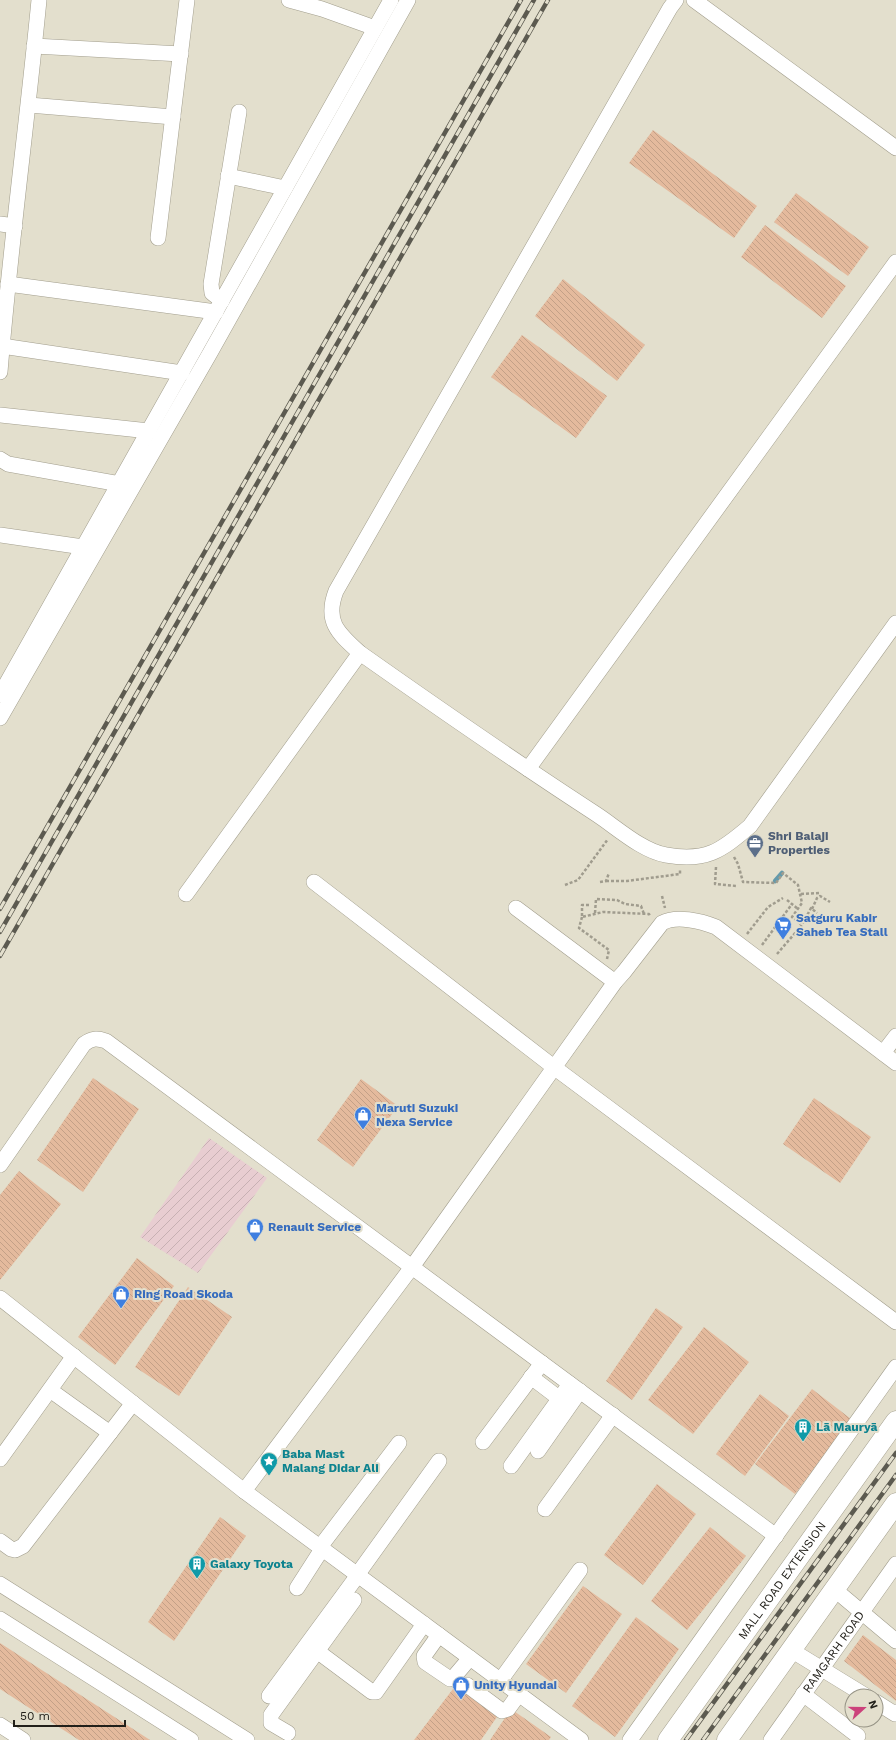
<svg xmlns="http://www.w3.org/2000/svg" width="896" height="1740" viewBox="0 0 896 1740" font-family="'Work Sans',sans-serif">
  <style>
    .industrial { fill: url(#industrial-furrows) }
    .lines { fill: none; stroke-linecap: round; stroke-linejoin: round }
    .stream { stroke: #649aab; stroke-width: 4.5 }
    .building { fill: url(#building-back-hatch) }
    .minor-casing { stroke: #a29e8d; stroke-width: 16 }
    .major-casing { stroke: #a29e8d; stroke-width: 21 }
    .path { stroke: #a09c8e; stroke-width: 2.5; stroke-dasharray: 3 2; stroke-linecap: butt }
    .minor { stroke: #fff; stroke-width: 15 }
    .major { stroke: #fff; stroke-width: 20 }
    .rail-casing { stroke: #5c5a50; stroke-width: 4.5 }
    .rail { stroke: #e3dfcd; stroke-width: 3; stroke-dasharray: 9; stroke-linecap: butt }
    .labels { text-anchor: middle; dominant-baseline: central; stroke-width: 4; stroke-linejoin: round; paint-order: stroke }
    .service-label { font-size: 12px; font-weight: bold; fill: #4e5e75; stroke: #e3dfcd; text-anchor: start }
    .shop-label { font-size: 12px; font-weight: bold; fill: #366cbe; stroke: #e3dfcd; text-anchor: start }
    .culture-label { font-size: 12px; font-weight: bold; fill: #0d838f; stroke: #e3dfcd; text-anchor: start }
    .street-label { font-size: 12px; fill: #22201a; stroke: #e3dfcd }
  </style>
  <defs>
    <pattern id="industrial-furrows" width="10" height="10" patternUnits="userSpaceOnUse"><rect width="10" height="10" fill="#e8cdd1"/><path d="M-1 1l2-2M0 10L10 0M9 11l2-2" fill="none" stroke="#c7b0b3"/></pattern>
    <pattern id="building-back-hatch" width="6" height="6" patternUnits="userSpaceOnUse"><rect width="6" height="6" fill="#e4ba9d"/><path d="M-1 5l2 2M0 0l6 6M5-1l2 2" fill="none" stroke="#c3a087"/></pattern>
  </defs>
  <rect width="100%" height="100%" fill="#e3dfcd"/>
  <polygon class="industrial" points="209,1138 267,1178 198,1273 140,1237"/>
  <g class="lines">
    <polyline class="stream" points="775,881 782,873"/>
  </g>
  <g class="building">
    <polygon points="653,130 757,206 734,238 629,163"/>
    <polygon points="796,193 869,247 848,276 774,222"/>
    <polygon points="765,225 846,286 822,318 741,257"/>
    <polygon points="563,279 645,345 617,381 535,316"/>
    <polygon points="522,335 607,396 576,438 491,377"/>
    <polygon points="93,1078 139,1109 83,1192 37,1160"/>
    <polygon points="361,1079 398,1106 353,1167 317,1140"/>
    <polygon points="814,1098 871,1137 840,1183 783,1144"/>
    <polygon points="19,1171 61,1204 0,1280 0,1195"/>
    <polygon points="137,1258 174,1286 115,1365 78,1337"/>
    <polygon points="188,1287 232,1317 179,1396 135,1367"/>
    <polygon points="656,1308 683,1327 632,1400 606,1381"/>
    <polygon points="704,1327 749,1362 693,1434 648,1400"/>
    <polygon points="812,1389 851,1419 795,1494 755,1464"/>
    <polygon points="760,1394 789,1416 745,1476 716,1454"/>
    <polygon points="657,1484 696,1514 643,1585 604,1555"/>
    <polygon points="220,1517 246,1536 174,1641 148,1622"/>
    <polygon points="710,1527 746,1556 687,1630 651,1601"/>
    <polygon points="583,1586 622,1614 566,1693 526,1664"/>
    <polygon points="636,1617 679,1649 615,1737 572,1706"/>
    <polygon points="863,1635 896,1660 896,1701 844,1661"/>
    <polygon points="0,1643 150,1740 79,1740 0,1689"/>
    <polygon points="456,1685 499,1714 481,1740 414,1740"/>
    <polygon points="511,1709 551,1737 549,1740 490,1740"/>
  </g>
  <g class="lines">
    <g class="minor-casing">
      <g id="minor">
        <polyline points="289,0 322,9 375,28"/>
        <path d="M676,0L670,8L336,591C324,622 339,634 360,653C438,708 516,762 596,814C616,827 642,851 666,855C706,862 721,851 750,826L896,623"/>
        <polyline points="694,0 896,148"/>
        <polyline points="34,46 181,54"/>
        <polyline points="29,105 173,117"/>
        <polyline points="228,176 285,188"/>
        <polyline points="0,224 15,226"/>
        <polyline points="158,238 187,0"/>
        <polyline points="8,284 216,312"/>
        <polyline points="222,301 212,293 211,284 239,112"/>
        <polyline points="2,346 182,373"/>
        <path d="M0,372C10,248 27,124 39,0"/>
        <polyline points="0,415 149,431"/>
        <polyline points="0,459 8,464 120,484"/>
        <polyline points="0,535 83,547"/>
        <polyline points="0,695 391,0"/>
        <polyline points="0,718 210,353 408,0"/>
        <polyline points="528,769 896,262"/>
        <polyline points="314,882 555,1068 896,1322"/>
        <polyline points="186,894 360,653"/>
        <polyline points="516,908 615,982"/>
        <polyline points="883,1053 896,1036"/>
        <path d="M0,1165L84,1044C92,1038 97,1038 106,1041L776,1536"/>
        <polyline points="0,1298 244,1491 581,1740"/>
        <polyline points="531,1377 560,1399"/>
        <polyline points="50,1390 110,1433"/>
        <polyline points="483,1442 542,1363"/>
        <polyline points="538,1451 580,1391"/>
        <polyline points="0,1459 74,1356"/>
        <polyline points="511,1466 570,1384"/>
        <path d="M244,1491L412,1267L615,982L624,972L662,923C676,915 701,921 716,927L896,1063"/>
        <polyline points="545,1509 613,1415"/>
        <polyline points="0,1541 11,1549 15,1550 23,1546 133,1403"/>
        <polyline points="320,1547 399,1443"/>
        <polyline points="357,1575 439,1461"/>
        <polyline points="0,1584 247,1740"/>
        <polyline points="297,1588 322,1549"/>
        <polyline points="834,1589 896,1641"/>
        <polyline points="0,1619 191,1740"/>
        <polyline points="439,1635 424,1656 425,1662 450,1679 453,1678 470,1658"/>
        <polyline points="791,1650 866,1696"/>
        <polyline points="317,1651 372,1692 376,1692 424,1624"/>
        <polyline points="500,1681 580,1570"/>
        <polyline points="467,1685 502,1711 508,1709 519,1694"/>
        <polyline points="803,1694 858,1736"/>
        <polyline points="269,1696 358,1575"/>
        <polyline points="876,1702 895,1714 896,1712"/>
        <polyline points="0,1725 23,1740"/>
        <polyline points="288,1733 271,1723 271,1715 354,1600"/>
        <polyline points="630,1740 896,1367"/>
        <path id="s1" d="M771,1740L896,1564"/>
      </g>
    </g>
    <g class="major-casing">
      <g id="major">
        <path id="s2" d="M668,1740L896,1421"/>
        <polyline points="727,1740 896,1503"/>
      </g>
    </g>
    <g class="path">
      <polyline points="734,857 738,864 743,882 776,883 783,873 798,885 802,903 792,917 802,925"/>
      <polyline points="716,867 715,884 737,886"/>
      <polyline points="606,881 627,881 680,874 680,870"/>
      <polyline points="600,882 606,881 609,873"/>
      <polyline points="565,885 578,880 608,839"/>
      <polyline points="801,894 821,893"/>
      <polyline points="662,896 665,908"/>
      <polyline points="787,900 798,909"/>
      <polyline points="589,905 582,905 582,917 603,912 649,914 650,916"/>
      <polyline points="812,909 817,898 820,896 830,902"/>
      <polyline points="595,913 596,899 617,900 625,904 641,906 644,914"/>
      <polyline points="582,917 579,928 609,950 607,959"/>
      <polyline points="747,934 768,907 783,898"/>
      <polyline points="762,945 792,904"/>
      <polyline points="777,954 802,925 811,908 817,913"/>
    </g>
    <use href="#minor" class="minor"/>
    <use href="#major" class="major"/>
    <g class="rail-casing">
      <g id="rail">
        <polyline points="0,909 521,0"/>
        <polyline points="0,932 534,0"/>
        <polyline points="0,956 548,0"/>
        <polyline points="686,1740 896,1453"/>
        <polyline points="703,1740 896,1475"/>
      </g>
    </g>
    <use href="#rail" class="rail"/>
  </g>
  <defs>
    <g id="office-pin" transform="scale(0.9)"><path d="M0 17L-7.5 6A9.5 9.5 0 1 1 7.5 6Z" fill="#5c6f8a" stroke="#e3dfcd"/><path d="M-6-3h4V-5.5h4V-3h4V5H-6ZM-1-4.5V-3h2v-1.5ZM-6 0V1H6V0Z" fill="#fff"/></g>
    <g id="supermarket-pin" transform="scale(0.9)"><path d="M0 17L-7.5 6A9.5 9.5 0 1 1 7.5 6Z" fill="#3f7fe0" stroke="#e3dfcd"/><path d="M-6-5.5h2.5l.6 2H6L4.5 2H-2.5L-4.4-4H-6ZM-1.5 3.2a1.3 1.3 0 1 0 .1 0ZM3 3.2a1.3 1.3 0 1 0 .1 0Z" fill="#fff"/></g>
    <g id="shop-pin" transform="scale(0.9)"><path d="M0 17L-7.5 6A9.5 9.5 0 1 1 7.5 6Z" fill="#3f7fe0" stroke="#e3dfcd"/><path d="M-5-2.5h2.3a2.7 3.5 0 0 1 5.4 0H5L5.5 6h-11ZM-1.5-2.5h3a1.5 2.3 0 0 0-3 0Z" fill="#fff"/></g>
    <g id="building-pin" transform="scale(0.9)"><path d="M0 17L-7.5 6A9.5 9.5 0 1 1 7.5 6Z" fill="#0f9aa8" stroke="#e3dfcd"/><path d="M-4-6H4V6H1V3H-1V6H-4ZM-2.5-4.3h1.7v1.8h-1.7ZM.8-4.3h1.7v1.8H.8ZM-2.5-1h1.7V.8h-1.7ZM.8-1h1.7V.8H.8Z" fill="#fff"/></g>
    <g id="sight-pin" transform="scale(0.9)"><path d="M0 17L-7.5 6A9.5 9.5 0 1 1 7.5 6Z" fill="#0f9aa8" stroke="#e3dfcd"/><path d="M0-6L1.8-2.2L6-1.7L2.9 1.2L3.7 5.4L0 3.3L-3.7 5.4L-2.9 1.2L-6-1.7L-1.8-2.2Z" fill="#fff"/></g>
  </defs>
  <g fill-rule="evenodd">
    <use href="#office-pin" x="755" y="843"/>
    <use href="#supermarket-pin" x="783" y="925"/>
    <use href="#shop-pin" x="363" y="1115"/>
    <use href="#shop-pin" x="255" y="1227"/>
    <use href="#shop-pin" x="121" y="1294"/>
    <use href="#building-pin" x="803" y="1427"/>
    <use href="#sight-pin" x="269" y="1461"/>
    <use href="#building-pin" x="197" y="1564"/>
    <use href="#shop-pin" x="461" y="1685"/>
  </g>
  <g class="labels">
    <g class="service-label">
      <text x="768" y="836">Shri Balaji<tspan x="768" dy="14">Properties</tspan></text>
    </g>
    <g class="shop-label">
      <text x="796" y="918">Satguru Kabir<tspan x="796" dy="14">Saheb Tea Stall</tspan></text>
      <text x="376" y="1108">Maruti Suzuki<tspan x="376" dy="14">Nexa Service</tspan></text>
      <text x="268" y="1227">Renault Service</text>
      <text x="134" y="1294">Ring Road Skoda</text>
      <text x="474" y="1685">Unity Hyundai</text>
    </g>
    <g class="culture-label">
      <text x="816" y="1427">Lā Mauryā</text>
      <text x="282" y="1454">Baba Mast<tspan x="282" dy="14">Malang Didar Ali</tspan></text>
      <text x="210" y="1564">Galaxy Toyota</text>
    </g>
    <g class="street-label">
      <text stroke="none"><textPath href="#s2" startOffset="196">MALL ROAD EXTENSION</textPath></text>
      <text stroke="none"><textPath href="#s1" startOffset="108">RAMGARH ROAD</textPath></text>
    </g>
  </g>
  <g transform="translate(864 1708) rotate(69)"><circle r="19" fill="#e3dfcd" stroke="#969385"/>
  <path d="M0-3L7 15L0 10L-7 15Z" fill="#cc427b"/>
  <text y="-6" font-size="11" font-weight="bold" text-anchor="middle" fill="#22201a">N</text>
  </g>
  <path d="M14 1720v6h111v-6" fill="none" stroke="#22201a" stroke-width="2"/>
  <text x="20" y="1720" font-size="12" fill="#22201a" stroke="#e3dfcd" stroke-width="3" paint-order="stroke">50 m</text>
</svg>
